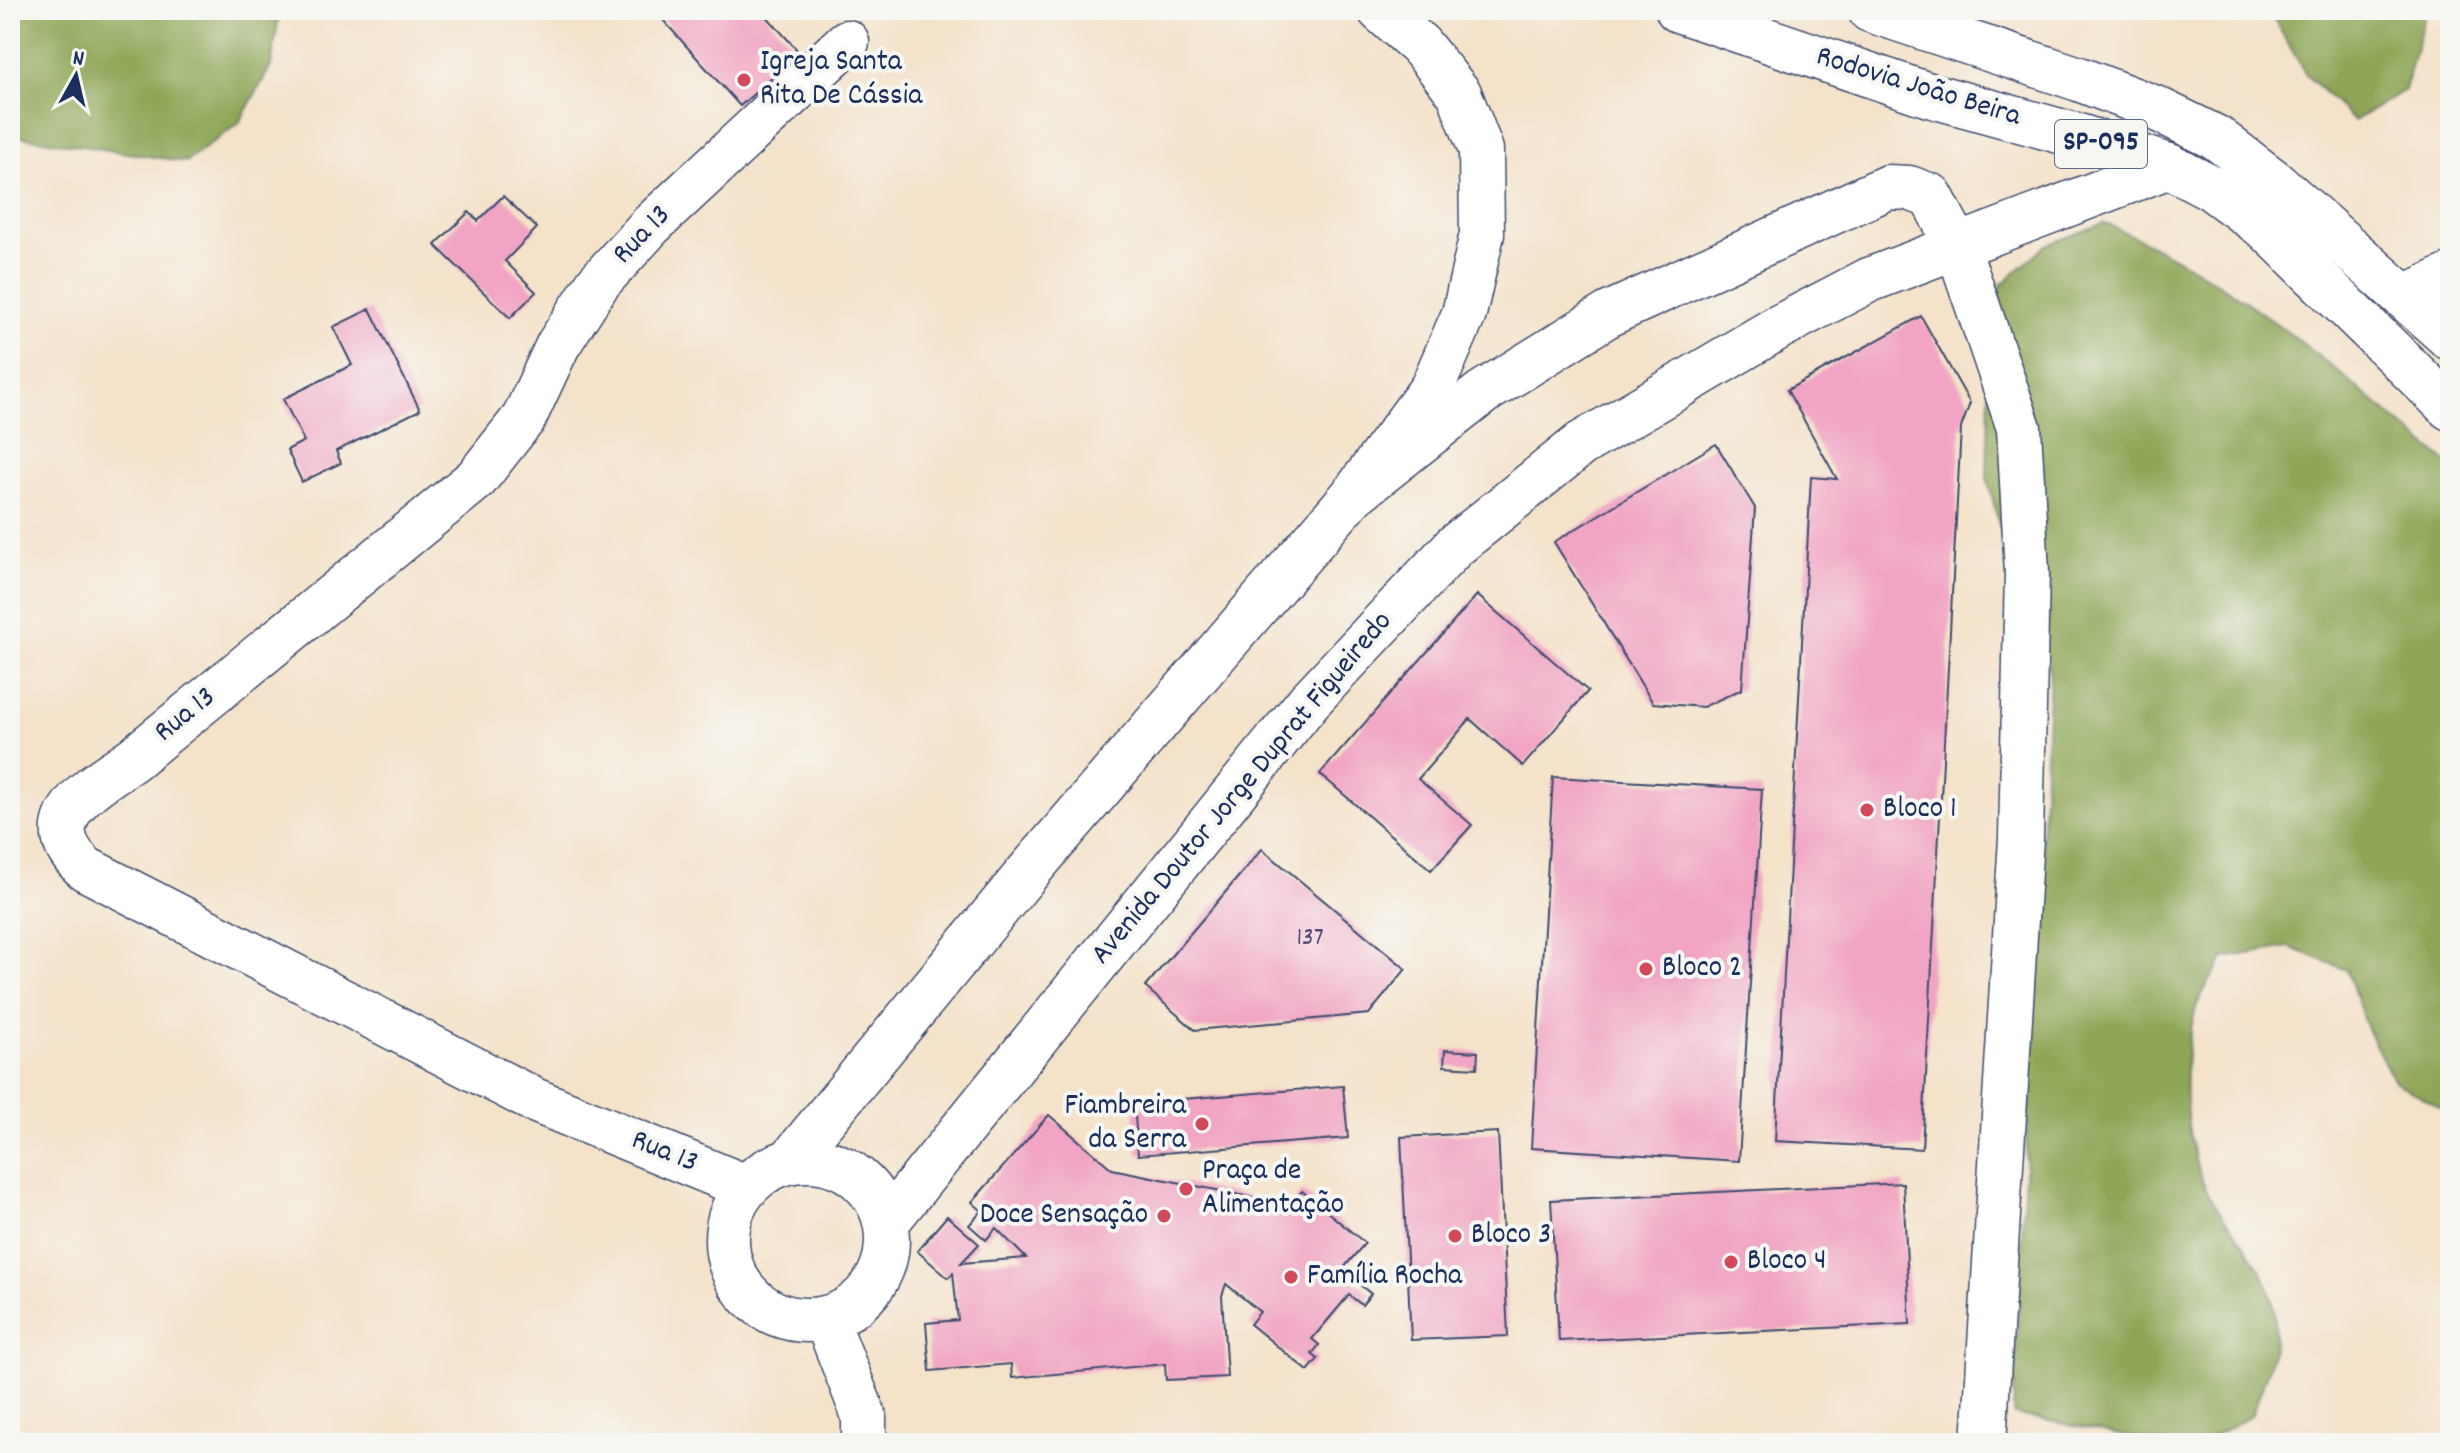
<svg xmlns="http://www.w3.org/2000/svg" width="2460" height="1453" viewBox="0 0 2460 1453" font-family="Dekko,sans-serif">
  <style>
    .forest { fill: #8ea657; stroke: #546a5a; stroke-width: 2 }
    .building { fill: #f1a4c3 }
    .lines { fill: none; stroke-linecap: round; stroke-linejoin: round }
    .minor-casing { stroke: #3c4a6e; stroke-width: 47 }
    .major-casing { stroke: #3c4a6e; stroke-width: 47 }
    .minor { stroke: #fff; stroke-width: 44 }
    .major { stroke: #fff; stroke-width: 44 }
    .poi-dot { fill: #d1495b; stroke: #f6f6f2; stroke-width: 3 }
    .labels { text-anchor: middle; dominant-baseline: central; stroke-width: 8; stroke-linejoin: round; paint-order: stroke }
    .number-label { font-size: 26px; fill: #504c77 }
    .shield { fill: #f6f6f2; stroke: #5d6b8a; stroke-width: 2 }
    .shield-label { font-size: 28px; font-weight: bold; fill: #1b2f5e }
    .poi-label { font-size: 30px; fill: #1b2f5e; stroke: #f6f6f2; text-anchor: start }
    .street-label { font-size: 30px; fill: #1b2f5e; stroke: #f6f6f2 }
  </style>
  <rect width="100%" height="100%" fill="#f6f6f2"/>
  <filter id="ink" filterUnits="userSpaceOnUse"><feTurbulence type="fractalNoise" baseFrequency=".0125" numOctaves="2"/><feDisplacementMap in="SourceGraphic" scale="16" xChannelSelector="R" yChannelSelector="G"/><feConvolveMatrix kernelMatrix="1 2 1 2 8 2 1 2 1" color-interpolation-filters="sRGB"/></filter>
  <filter id="wash" filterUnits="userSpaceOnUse"><feTurbulence type="fractalNoise" baseFrequency=".006" numOctaves="4" result="noise"/><feDisplacementMap in="SourceGraphic" scale="32" xChannelSelector="R" yChannelSelector="G"/><feGaussianBlur stdDeviation="1.8" result="paint"/><feColorMatrix in="noise" values="0 0 0 0 0 0 0 0 0 0 0 0 0 0 0 0 0 1.4 0 .05"/><feComposite in="paint" operator="in"/></filter>
  <g filter="url(#wash)">
    <rect width="100%" height="100%" fill="#f4e2c9"/>
    <g class="forest">
      <polygon points="10,10 280,10 271,66 239,123 186,162 10,135"/>
      <polygon points="2269,10 2426,10 2405,90 2354,121 2306,75"/>
      <path d="M2104,223C2240,280 2338,373 2450,465V1105L2445,1110L2394,1081L2367,1029L2347,970L2289,947L2224,958C2215,974 2199,994 2195,1012C2180,1068 2182,1140 2208,1193C2226,1227 2257,1253 2270,1292C2284,1336 2267,1376 2251,1416L2201,1443H2161L2013,1414L2050,674L2031,594L2002,535L1987,478L1990,354L2001,285L2046,245Z"/>
    </g>
    <g id="blocks">
      <g class="building">
        <polygon points="654,10 761,10 800,53 740,106"/>
        <polygon points="503,196 537,228 505,261 536,292 510,318 435,245 469,212 478,221"/>
        <polygon points="370,309 420,410 336,451 341,463 302,482 287,450 304,441 283,399 352,365 333,327"/>
        <polygon points="1921,316 1970,403 1961,428 1922,1149 1775,1141 1811,477 1837,479 1787,390"/>
        <polygon points="1716,444 1755,508 1742,689 1703,707 1653,703 1554,542"/>
        <polygon points="1477,595 1588,691 1523,766 1470,719 1418,779 1472,825 1431,870 1320,774"/>
        <polygon points="1553,777 1762,789 1739,1161 1531,1148"/>
        <polygon points="1262,849 1406,969 1369,1014 1195,1030 1145,987"/>
        <polygon points="1445,1050 1478,1052 1477,1068 1444,1066"/>
        <polygon points="1343,1086 1348,1138 1138,1155 1134,1103"/>
        <polygon points="1049,1115 1112,1169 1291,1205 1302,1191 1365,1243 1342,1270 1371,1294 1362,1305 1349,1295 1312,1339 1319,1345 1312,1354 1318,1359 1308,1371 1250,1324 1260,1312 1226,1284 1222,1296 1227,1377 1166,1380 1165,1364 1012,1378 1011,1364 930,1371 926,1323 958,1320 953,1273 948,1278 917,1251 947,1216 979,1244 961,1263 1026,1258 996,1228 986,1240 969,1225 982,1211 972,1202"/>
        <polygon points="1498,1132 1508,1336 1411,1340 1401,1137"/>
        <polygon points="1903,1183 1910,1324 1559,1341 1551,1200"/>
      </g>
    </g>
  </g>
  <g filter="url(#ink)">
    <use href="#blocks" fill-opacity="0" stroke="#3c4a6e" stroke-width="2"/>
    <g class="lines">
      <g class="minor-casing">
        <g id="minor">
          <polyline points="2407,296 2450,276"/>
          <polyline points="1353,495 1482,393 1609,314 1888,187 1909,188 1931,196 1957,245 2019,428 2027,573 2021,838 1984,1443"/>
          <circle cx="807" cy="1240" r="80"/>
          <polyline points="789,1162 1029,871 1353,495 1432,388 1464,314 1482,234 1481,150 1459,93 1420,45 1380,10"/>
          <path d="M746,1187L534,1100L86,869C30,820 92,787 133,759L476,479L524,418L558,345L598,283L651,225L847,42"/>
          <polyline points="887,1222 1309,701 1455,546 1581,444 1779,327 1869,280 2169,166"/>
          <polyline points="826,1319 864,1416 864,1443"/>
        </g>
      </g>
      <g class="major-casing">
        <g id="major">
          <polyline points="1678,10 1926,94 2085,138 2169,166 2211,188 2267,229 2450,408"/>
          <polyline points="1870,10 2079,79 2155,108 2217,138 2276,183 2450,338"/>
        </g>
      </g>
      <use href="#minor" class="minor"/>
      <use href="#major" class="major"/>
    </g>
  </g>
  <g class="poi-dot">
    <circle cx="744" cy="80" r="8"/>
    <circle cx="1867" cy="810" r="8"/>
    <circle cx="1646" cy="969" r="8"/>
    <circle cx="1202" cy="1124" r="8"/>
    <circle cx="1186" cy="1189" r="8"/>
    <circle cx="1164" cy="1216" r="8"/>
    <circle cx="1455" cy="1236" r="8"/>
    <circle cx="1731" cy="1262" r="8"/>
    <circle cx="1291" cy="1277" r="8"/>
  </g>
  <g class="labels">
    <g class="number-label">
      <text x="1310" y="938">137</text>
    </g>
    <rect class="shield" x="2055" y="120" width="92" height="48" rx="6"/>
    <g class="shield-label">
      <text x="2101" y="144">SP-095</text>
    </g>
    <g class="poi-label">
      <text x="760" y="63">Igreja Santa<tspan x="760" dy="34">Rita De Cássia</tspan></text>
      <text x="1883" y="810">Bloco 1</text>
      <text x="1662" y="969">Bloco 2</text>
      <text x="1186" y="1107" text-anchor="end">Fiambreira<tspan x="1186" dy="34">da Serra</tspan></text>
      <text x="1202" y="1172">Praça de<tspan x="1202" dy="34">Alimentação</tspan></text>
      <text x="1148" y="1216" text-anchor="end">Doce Sensação</text>
      <text x="1471" y="1236">Bloco 3</text>
      <text x="1747" y="1262">Bloco 4</text>
      <text x="1307" y="1277">Família Rocha</text>
    </g>
    <g class="street-label">
      <text transform="translate(1918 88) rotate(17)">Rodovia João Beira</text>
      <text transform="translate(643 236) rotate(-46)">Rua 13</text>
      <text transform="translate(186 716) rotate(-39)">Rua 13</text>
      <text transform="translate(1243 789) rotate(-50)">Avenida Doutor Jorge Duprat Figueiredo</text>
      <text transform="translate(664 1153) rotate(22)">Rua 13</text>
    </g>
  </g>
  <rect width="2460" height="1453" fill="none" stroke="#f6f6f2" stroke-width="40"/>
  <g transform="translate(76 76) rotate(8)" stroke="#f6f6f2" stroke-width="6" paint-order="stroke">
  <path d="M0-6L14 30L0 20L-14 30Z" fill="#1b2f5e"/>
  <text y="-12" font-size="22" font-weight="bold" text-anchor="middle" fill="#1b2f5e">N</text>
  </g>
</svg>
